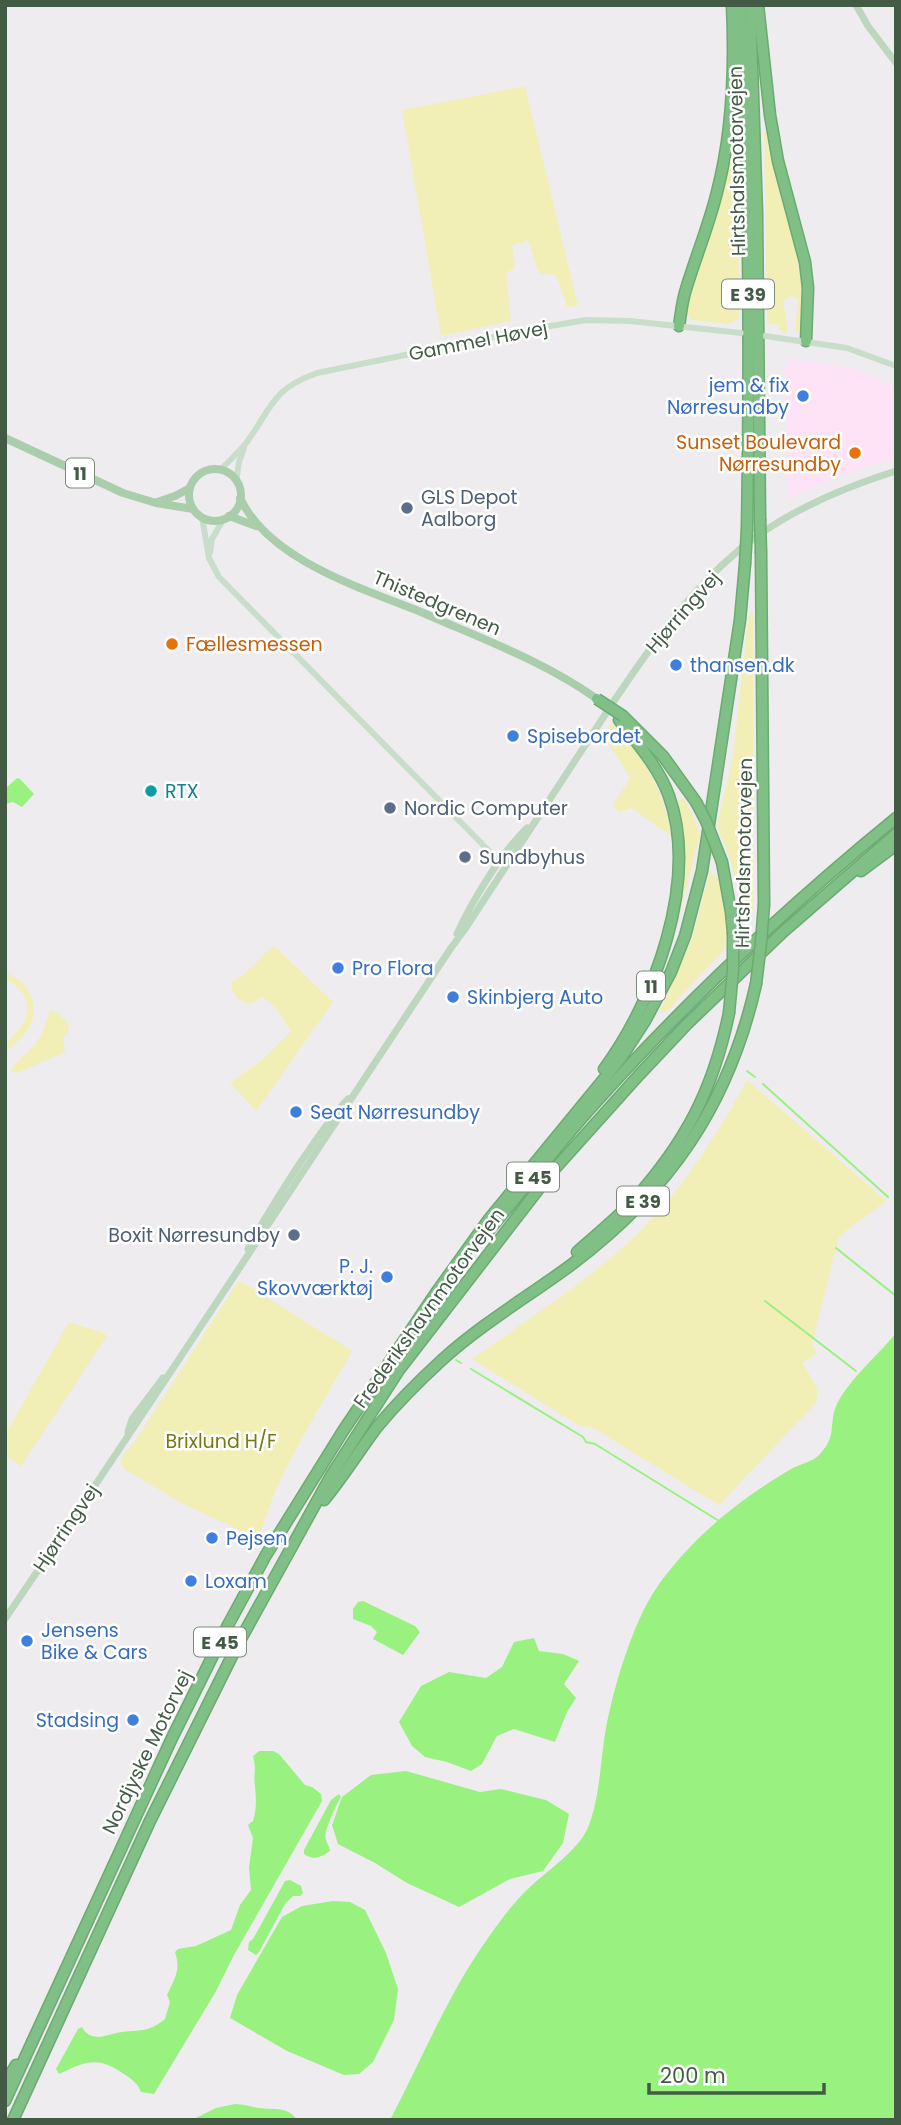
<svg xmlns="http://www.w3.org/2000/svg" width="901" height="2125" viewBox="0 0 901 2125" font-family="Poppins,sans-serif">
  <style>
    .commercial { fill: #fde3f5 }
    .green { fill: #f1efb6 }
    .water { fill: #99f180 }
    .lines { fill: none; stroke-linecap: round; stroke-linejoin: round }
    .stream { stroke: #99f180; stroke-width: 2 }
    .motorway-casing { stroke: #6bab71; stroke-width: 13 }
    .tertiary { stroke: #c9deca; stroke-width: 6 }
    .secondary { stroke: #bdd7bf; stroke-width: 7 }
    .primary { stroke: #aaceac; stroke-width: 8 }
    .motorway { stroke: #80bf85; stroke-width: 10 }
    .motorway-bridge-casing { stroke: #6bab71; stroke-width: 13; stroke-linecap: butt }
    .motorway-bridge { stroke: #80bf85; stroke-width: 10 }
    .shop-dot { fill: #3f7fe0; stroke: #fff; stroke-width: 2.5 }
    .food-dot { fill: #e8710a; stroke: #fff; stroke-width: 2.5 }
    .service-dot { fill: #5c6f8a; stroke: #fff; stroke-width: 2.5 }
    .culture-dot { fill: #0f9aa8; stroke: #fff; stroke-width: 2.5 }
    .labels { text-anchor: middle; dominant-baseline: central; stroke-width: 5; stroke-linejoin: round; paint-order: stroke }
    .shield { fill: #fff; stroke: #7b8c7d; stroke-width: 2 }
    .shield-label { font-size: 18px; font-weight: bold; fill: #435b45 }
    .street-label { font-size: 19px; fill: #435b45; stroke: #fff }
    .shop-label { font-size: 19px; fill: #366cbe; stroke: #fff; text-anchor: start }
    .food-label { font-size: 19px; fill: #c56008; stroke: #fff; text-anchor: end }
    .service-label { font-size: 19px; fill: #4e5e75; stroke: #fff; text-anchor: start }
    .culture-label { font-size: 19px; fill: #0d838f; stroke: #fff; text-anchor: start }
    .park-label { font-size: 19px; fill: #737a10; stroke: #fff }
  </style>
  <rect width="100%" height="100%" fill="#eeecef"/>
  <polygon class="commercial" points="793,359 856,369 896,388 896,458 843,474 787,499 786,362"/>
  <g class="green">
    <polygon points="525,86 578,306 567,307 556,275 539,273 528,240 512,246 515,268 506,273 511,321 441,336 402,110"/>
    <path d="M738,124L739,318L729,324L690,320L688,314V305C707,243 727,191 735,125Z"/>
    <polygon points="764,132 767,132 794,241 802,287 804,309 799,331 795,331 798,300 792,295 783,301 788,330 785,333 779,330 780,325 768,324 767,319"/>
    <polygon points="749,613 753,613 753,912 746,913 728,853 717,826 733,755"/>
    <path d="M611,723C645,757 663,788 671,836L632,808L620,812L613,806C617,795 626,789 630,777L604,737Z"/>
    <path d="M683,797L694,817L700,835L679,915C684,875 687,842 676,803Z"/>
    <polygon points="710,871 718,879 725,902 727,934 724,950 665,1013 660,1011 692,939"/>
    <path d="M274,946L333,1002L256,1111L230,1083L262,1060L291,1031L281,1017L277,1009L262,996L252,1004C239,1002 229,995 232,981C250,973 259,957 274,946Z"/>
    <path d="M5,973C28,980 42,1005 29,1028C23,1037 13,1045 5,1053V1044C12,1037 20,1030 24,1022C33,1004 22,986 5,979Z"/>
    <polygon points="50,1010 57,1012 69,1025 68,1032 63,1037 65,1052 17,1073 11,1071 13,1066 35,1044 43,1032"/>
    <path d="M747,1080L886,1201L839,1236L812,1344L817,1354L802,1363L818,1388L816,1403L719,1505L593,1428L578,1425L472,1359C517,1327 565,1296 607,1261C668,1212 710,1148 747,1080Z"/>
    <path d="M239,1280L352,1351C320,1409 275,1475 259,1539L183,1504L123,1468L120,1460L135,1441Z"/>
    <polygon points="69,1322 105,1333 106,1337 21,1466 5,1455 5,1435"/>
  </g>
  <g class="water">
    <polygon points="17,778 20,779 34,794 22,807 13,802 5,804 5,789"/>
    <path d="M896,1333V2120H390C422,2059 448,1994 488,1938C500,1921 513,1903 528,1889C546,1871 580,1850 589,1825C599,1798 600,1769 604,1741C610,1697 632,1623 657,1587C685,1547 724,1512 764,1486C773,1480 782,1474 791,1469C800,1464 812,1462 819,1455C839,1435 827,1423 838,1402C850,1379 879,1354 896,1333Z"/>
    <polygon points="363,1601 415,1626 420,1632 403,1655 373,1639 377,1632 371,1626 353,1619 353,1609 358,1602"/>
    <polygon points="534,1638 539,1651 563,1654 579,1661 564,1684 576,1698 567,1712 555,1742 514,1729 497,1736 482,1764 471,1771 447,1762 425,1757 412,1746 399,1722 421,1686 449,1672 486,1678 502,1667 514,1642"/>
    <path d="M259,1751H273L279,1754L305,1785L312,1787L321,1794L322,1801L234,1955L215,1993L154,2094L141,2092C138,2084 134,2081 127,2076C99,2056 88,2060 59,2074L56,2069L78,2029L82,2027C92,2045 108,2033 123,2032C143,2029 147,2033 165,2019L170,2002L167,1995C175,1978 181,1970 175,1952L178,1949L196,1946L231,1930L240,1905L251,1890L249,1868L253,1838L248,1825L253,1821C257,1809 256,1798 255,1786C253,1773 257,1771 253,1756Z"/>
    <polygon points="406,1771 480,1792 501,1789 546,1800 569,1814 563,1843 543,1871 510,1879 459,1907 407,1883 375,1863 338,1844 332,1825 342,1797 371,1775"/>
    <path d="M339,1794L341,1797C336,1806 323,1831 326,1840C327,1844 330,1847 330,1851C321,1857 314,1861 304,1854V1850L331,1800Z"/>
    <polygon points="290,1880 301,1886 303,1893 300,1896 293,1896 285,1904 259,1952 256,1955 248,1950 249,1942 253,1939 285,1881"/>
    <polygon points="333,1901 350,1902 365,1910 386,1953 398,1989 394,2020 373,2062 359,2074 344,2075 287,2051 230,2018 237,1995 282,1917 302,1906"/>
    <path d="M235,2104C244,2104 251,2107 259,2108C274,2110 288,2106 297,2120H192L216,2108Z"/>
  </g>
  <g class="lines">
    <g class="stream">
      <polyline points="747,1071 755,1077"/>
      <polyline points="763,1084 888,1197"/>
      <polyline points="836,1248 896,1296"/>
      <polyline points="765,1301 856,1371"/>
      <polyline points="456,1360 461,1363"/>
      <polyline points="471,1369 583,1437 586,1442 595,1444 719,1521"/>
    </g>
    <g class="motorway-casing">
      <g id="motorway">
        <path d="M740,5C750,179 750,354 747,529"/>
        <polyline points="750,5 757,213 760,519"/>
        <polyline points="758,5 770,115 778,161 805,262 808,288 806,341"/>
        <path d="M679,326C681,314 682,301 686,289C696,256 709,225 717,192C733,131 735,67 732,5"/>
        <polyline points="761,553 764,904"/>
        <polyline points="623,716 663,756 696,802"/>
        <polyline points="722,862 731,912 733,933"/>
        <polyline points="861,871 896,845"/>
        <path d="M604,1069C655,1000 699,881 669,796C659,768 638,744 619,720"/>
        <path d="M486,1234C520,1193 553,1151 588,1111C682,1005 786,908 896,818"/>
        <path d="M577,1252C596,1235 616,1219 633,1201C686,1142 713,1090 729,1013"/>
        <path d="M324,1500C343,1477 359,1451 377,1427C397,1403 420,1380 443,1359C483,1323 529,1296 571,1265C670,1191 729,1104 756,984"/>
        <polyline points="5,2084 16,2065"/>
        <polyline points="5,2101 172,1738 228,1625 266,1555 343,1431 438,1290 489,1219 621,1058 645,1021 671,972 685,936 702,871 740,620 745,564"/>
        <polyline points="13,2120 150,1821 238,1644 332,1474 399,1370 551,1173 639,1075 687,1024 784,931 896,834"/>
      </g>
    </g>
    <g class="tertiary">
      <polyline points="765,336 847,348 896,366"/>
      <path d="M220,470C229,461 239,452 247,442C272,407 272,389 317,373L533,329L586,320L630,321L741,333"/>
      <polyline points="236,482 239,462 244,448"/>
      <polyline points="202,517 209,558 219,577 496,858 507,866"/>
      <polyline points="210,553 212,539 223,520"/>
    </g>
    <g class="secondary">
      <polyline points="856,5 868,26 896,63"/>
      <path d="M457,934C472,901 501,853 527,828"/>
      <path d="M248,1249C264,1218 283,1189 302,1160C317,1139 330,1118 348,1099"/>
      <polyline points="128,1432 132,1419 163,1378"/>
      <path d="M5,1619C156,1397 302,1172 451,948L465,929C515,853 564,777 614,701C651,646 688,593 739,550C782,514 842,488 896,471"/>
    </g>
    <g class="primary">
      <polyline points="5,438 123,493 156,503 193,509"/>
      <circle cx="215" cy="495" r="26"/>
      <path d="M240,498C269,560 361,588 421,612C480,638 544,661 597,699"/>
      <polyline points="157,502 175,496 190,488"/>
      <polyline points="229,516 256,526"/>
    </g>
    <use href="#motorway" class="motorway"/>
    <g class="motorway-bridge-casing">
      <g id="motorway-bridge">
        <polyline points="760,519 761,553"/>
        <polyline points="745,564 747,529"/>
        <polyline points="597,699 623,716"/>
        <polyline points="696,802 706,821 722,862"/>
        <polyline points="756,984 761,943 764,904"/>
        <polyline points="729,1013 733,970 733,933"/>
      </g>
    </g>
    <use href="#motorway-bridge" class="motorway-bridge"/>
  </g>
  <g class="shop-dot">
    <circle cx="803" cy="396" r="7"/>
    <circle cx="676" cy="665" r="7"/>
    <circle cx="513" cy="736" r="7"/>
    <circle cx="338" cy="968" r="7"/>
    <circle cx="453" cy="997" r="7"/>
    <circle cx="296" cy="1112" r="7"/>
    <circle cx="387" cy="1277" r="7"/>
    <circle cx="212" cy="1538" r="7"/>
    <circle cx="191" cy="1581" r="7"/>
    <circle cx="27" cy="1641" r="7"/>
    <circle cx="133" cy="1720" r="7"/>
  </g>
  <g class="food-dot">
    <circle cx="855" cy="453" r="7"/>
    <circle cx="172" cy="644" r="7"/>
  </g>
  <g class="service-dot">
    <circle cx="407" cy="508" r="7"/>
    <circle cx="390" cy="808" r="7"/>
    <circle cx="465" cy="857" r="7"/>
    <circle cx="294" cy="1235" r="7"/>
  </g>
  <circle class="culture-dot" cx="151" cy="791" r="7"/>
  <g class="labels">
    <g class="shield">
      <rect x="722" y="279.5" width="52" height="29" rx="5"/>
      <rect x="66" y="458.5" width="28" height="29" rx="5"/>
      <rect x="637" y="971.5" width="28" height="29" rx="5"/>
      <rect x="507" y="1162.5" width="52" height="29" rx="5"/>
      <rect x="617" y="1186.5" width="52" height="29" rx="5"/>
      <rect x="194" y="1627.5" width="52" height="29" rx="5"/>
    </g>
    <g class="shield-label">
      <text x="748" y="294">E 39</text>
      <text x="80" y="473">11</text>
      <text x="651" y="986">11</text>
      <text x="533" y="1177">E 45</text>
      <text x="643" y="1201">E 39</text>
      <text x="220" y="1642">E 45</text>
    </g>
    <g class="street-label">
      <text transform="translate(737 161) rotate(-91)">Hirtshalsmotorvejen</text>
      <text transform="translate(478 341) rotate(-11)">Gammel Høvej</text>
      <text transform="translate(437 603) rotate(23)">Thistedgrenen</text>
      <text transform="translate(683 612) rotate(-49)">Hjørringvej</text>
      <text transform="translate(744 853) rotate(-89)">Hirtshalsmotorvejen</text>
      <text transform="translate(429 1308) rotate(-54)">Frederikshavnmotorvejen</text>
      <text transform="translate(66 1528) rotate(-56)">Hjørringvej</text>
      <text transform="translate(147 1752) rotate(-64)">Nordjyske Motorvej</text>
    </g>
    <g class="shop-label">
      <text x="789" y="385" text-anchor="end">jem &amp; fix<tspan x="789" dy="22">Nørresundby</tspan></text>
      <text x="690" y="665">thansen.dk</text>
      <text x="527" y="736">Spisebordet</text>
      <text x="352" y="968">Pro Flora</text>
      <text x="467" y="997">Skinbjerg Auto</text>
      <text x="310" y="1112">Seat Nørresundby</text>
      <text x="373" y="1266" text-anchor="end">P. J.<tspan x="373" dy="22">Skovværktøj</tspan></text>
      <text x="226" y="1538">Pejsen</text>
      <text x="205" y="1581">Loxam</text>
      <text x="41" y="1630">Jensens<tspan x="41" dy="22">Bike &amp; Cars</tspan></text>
      <text x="119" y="1720" text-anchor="end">Stadsing</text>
    </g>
    <g class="food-label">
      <text x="841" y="442">Sunset Boulevard<tspan x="841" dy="22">Nørresundby</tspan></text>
      <text x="186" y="644" text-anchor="start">Fællesmessen</text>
    </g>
    <g class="service-label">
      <text x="421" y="497">GLS Depot<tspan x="421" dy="22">Aalborg</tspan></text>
      <text x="404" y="808">Nordic Computer</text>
      <text x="479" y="857">Sundbyhus</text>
      <text x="280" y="1235" text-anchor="end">Boxit Nørresundby</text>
    </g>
    <g class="culture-label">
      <text x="165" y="791">RTX</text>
    </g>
    <g class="park-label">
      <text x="221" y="1441">Brixlund H/F</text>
    </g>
  </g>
  <rect width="901" height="2125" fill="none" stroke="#435b45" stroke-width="14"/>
  <path d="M649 2083v10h175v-10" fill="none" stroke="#435b45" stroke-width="3.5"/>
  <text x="660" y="2083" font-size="21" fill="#435b45" stroke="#ffffff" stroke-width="5" paint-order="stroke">200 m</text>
</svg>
